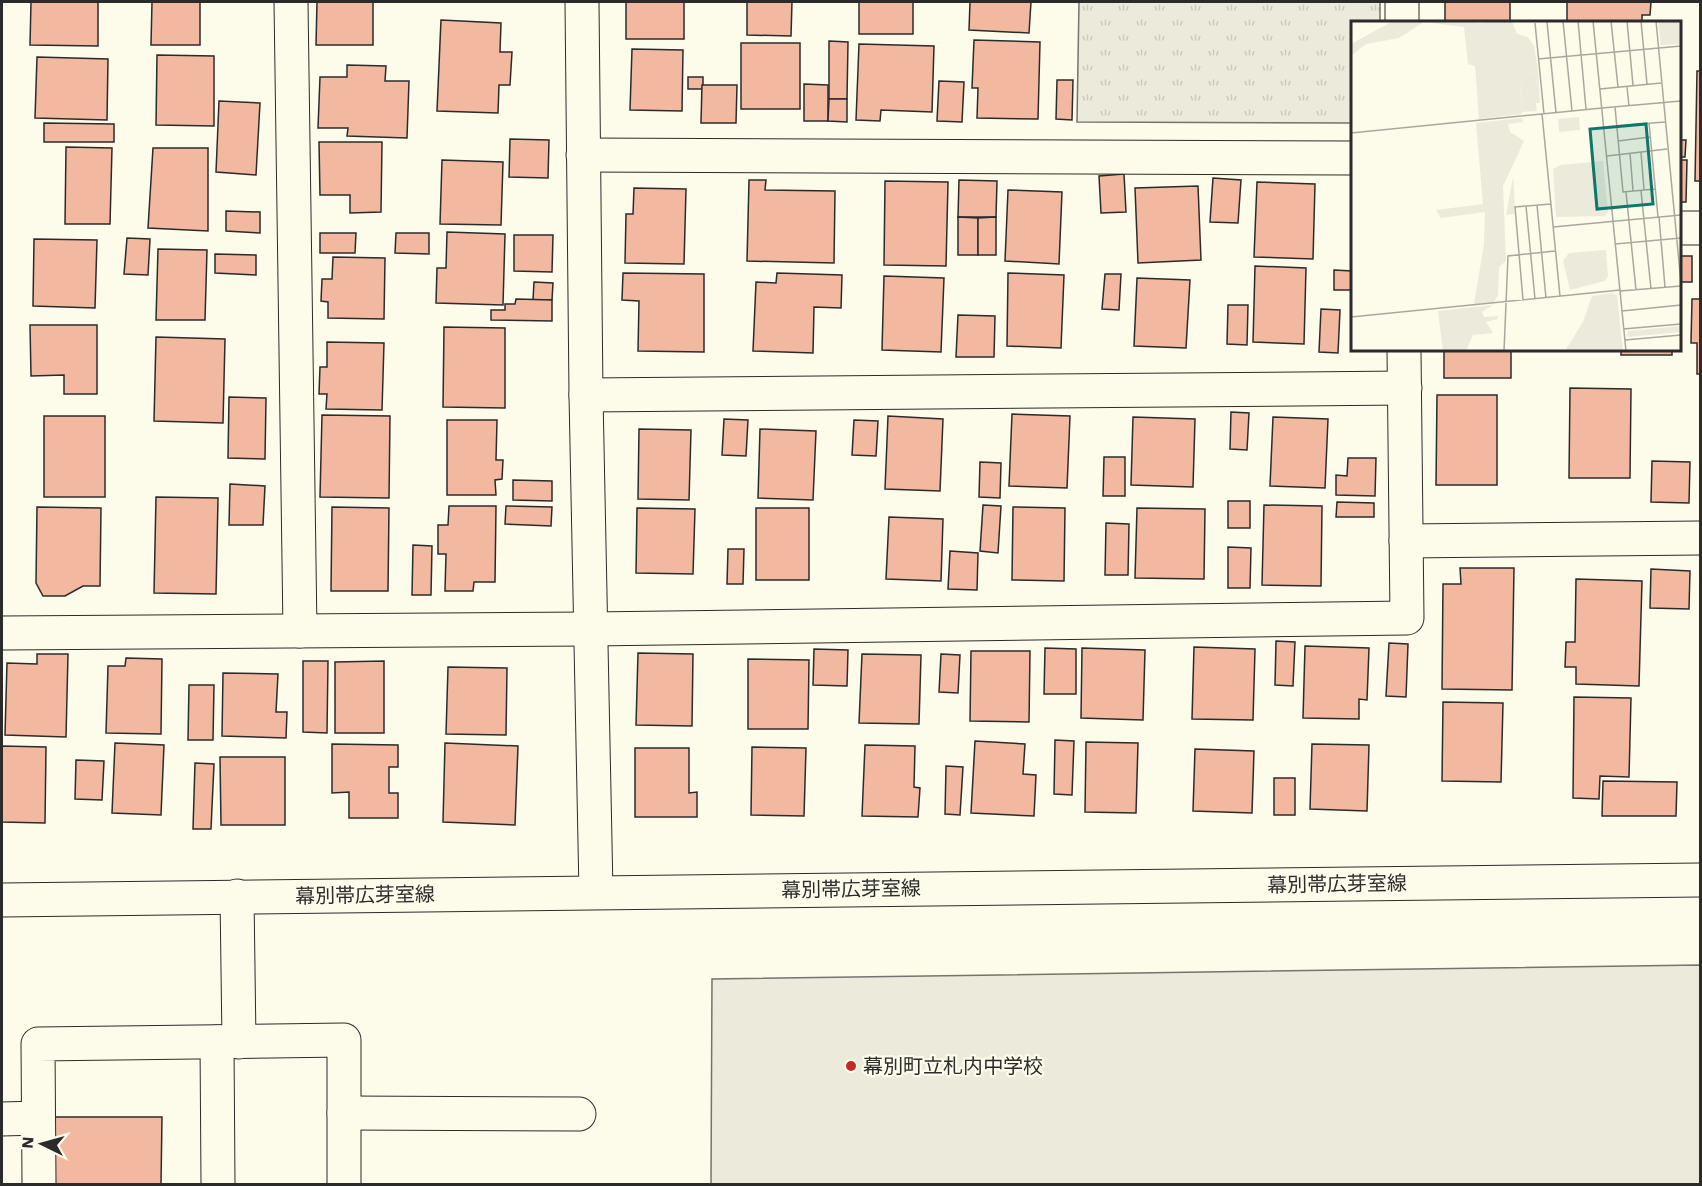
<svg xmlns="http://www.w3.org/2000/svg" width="1702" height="1186" viewBox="0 0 1702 1186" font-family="'Work Sans','Noto Sans JP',sans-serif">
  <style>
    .park { fill: url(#park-tufts); stroke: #74746e; stroke-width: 1.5 }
    .pitch { fill: #ecebdb; stroke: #74746e; stroke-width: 1.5 }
    .building { fill: #f2b8a0; stroke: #2b2b2b; stroke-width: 1.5 }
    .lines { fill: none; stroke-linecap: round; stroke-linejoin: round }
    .minor-casing { stroke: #2b2b2b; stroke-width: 35 }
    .major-casing { stroke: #2b2b2b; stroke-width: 35 }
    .minor { stroke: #fdfbea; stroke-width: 33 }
    .major { stroke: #fdfbea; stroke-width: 33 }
    .poi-dot { fill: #c62828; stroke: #fdfbea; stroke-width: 2 }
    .labels { text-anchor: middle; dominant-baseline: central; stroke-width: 4.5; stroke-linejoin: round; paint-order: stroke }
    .street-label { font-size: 20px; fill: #2b2b2b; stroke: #fdfbea }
    .poi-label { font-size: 20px; fill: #2b2b2b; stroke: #fdfbea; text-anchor: start }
    .inset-road { fill: none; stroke: #a9a89e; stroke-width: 1.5 }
    .view { fill: #0f766e; fill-opacity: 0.15; stroke: #0f766e; stroke-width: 3 }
    .inset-edge { fill: none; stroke: #2b2b2b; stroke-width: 3 }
  </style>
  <defs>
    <pattern id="park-tufts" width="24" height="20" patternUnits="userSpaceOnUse" patternTransform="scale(1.5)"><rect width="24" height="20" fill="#ecebdb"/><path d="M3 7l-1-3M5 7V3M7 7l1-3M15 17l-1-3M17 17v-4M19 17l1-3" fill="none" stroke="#cbcabc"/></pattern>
  </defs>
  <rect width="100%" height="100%" fill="#fdfbea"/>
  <polygon class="park" points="1079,2 1380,2 1380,22 1352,22 1352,123 1077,122"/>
  <polygon class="pitch" points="1700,965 1700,1184 711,1184 712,979"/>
  <g class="building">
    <polygon points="31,2 98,2 98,46 30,45"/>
    <polygon points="152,2 200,2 200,45 151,45"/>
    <polygon points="317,2 373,2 373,45 316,45"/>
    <rect x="626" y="2" width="58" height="37"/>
    <polygon points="747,2 792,2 791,36 747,35"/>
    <rect x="859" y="2" width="54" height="32"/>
    <polygon points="970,2 1031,2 1029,33 969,30"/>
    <rect x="1445" y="2" width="65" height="20"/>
    <polygon points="1567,2 1651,2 1650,15 1642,15 1642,22 1567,22"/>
    <polygon points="441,20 501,23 500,52 512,52 510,85 499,85 498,113 437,111"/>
    <polygon points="974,40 1040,42 1038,119 977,118 978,88 972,88"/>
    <polygon points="829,41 848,42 847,99 829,99"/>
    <rect x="741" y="43" width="59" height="66"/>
    <polygon points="859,44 934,46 932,112 881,110 880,121 856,120"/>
    <polygon points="632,49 683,50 682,111 630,110"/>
    <polygon points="157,55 214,56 214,126 156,125"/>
    <polygon points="37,57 108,59 107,120 35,118"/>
    <polygon points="347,65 386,66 385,81 409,81 407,138 347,136 348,128 318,128 320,77 347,77"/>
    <polygon points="1697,71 1700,71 1700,181 1695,181"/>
    <rect x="688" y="77" width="15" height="12"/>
    <polygon points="1057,80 1073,80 1072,120 1056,119"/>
    <polygon points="939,81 964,82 962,122 937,121"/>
    <polygon points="804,84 828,85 828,121 804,121"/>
    <polygon points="702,85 737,85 736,123 701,123"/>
    <polygon points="829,99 847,99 847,122 828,121"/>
    <polygon points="219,101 260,103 256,175 216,172"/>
    <polygon points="44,123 114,124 114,142 44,142"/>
    <polygon points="510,139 549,140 548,178 509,177"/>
    <polygon points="1680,140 1686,140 1685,157 1680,157"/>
    <polygon points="319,142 382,142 381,212 350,213 350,195 320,195"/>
    <polygon points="66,147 112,148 110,224 65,224"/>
    <polygon points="153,148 208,148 208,231 148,228"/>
    <polygon points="442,160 503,162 501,225 440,224"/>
    <polygon points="1680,160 1687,160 1686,202 1680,202"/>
    <polygon points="1124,174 1126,212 1101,213 1099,176"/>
    <polygon points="1213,178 1241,180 1238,223 1210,222"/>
    <polygon points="749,180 766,180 765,190 835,191 834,263 747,261"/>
    <polygon points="959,180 997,181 996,217 958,217"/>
    <polygon points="885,181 948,182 946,266 884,265"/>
    <polygon points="1257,182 1315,184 1313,259 1254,257"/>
    <polygon points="1198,186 1201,260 1138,263 1135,188"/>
    <polygon points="634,188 686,189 684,264 625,263 626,214 633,214"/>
    <polygon points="1008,190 1062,192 1059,264 1005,261"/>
    <polygon points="226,211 260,212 260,233 226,231"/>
    <polygon points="958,217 978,218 978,255 958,255"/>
    <polygon points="996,217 996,255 978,255 978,218"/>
    <polygon points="447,232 505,234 503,305 436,303 437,268 446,268"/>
    <polygon points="320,233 356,233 355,253 320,253"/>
    <polygon points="396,233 429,233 429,254 395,253"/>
    <polygon points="514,235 553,235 552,272 514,271"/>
    <polygon points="127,238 150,239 148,275 124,274"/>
    <polygon points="34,239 97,240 95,308 33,306"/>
    <polygon points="158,249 207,250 205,320 156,320"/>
    <polygon points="215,254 256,255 256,275 215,273"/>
    <rect x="1680" y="256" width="12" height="26"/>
    <polygon points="333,257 385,258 384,319 328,318 328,302 321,301 322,279 332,279"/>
    <polygon points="1255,266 1306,268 1304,344 1253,342"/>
    <polygon points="1334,270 1352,271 1352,290 1334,290"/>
    <polygon points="623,273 704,274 704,352 638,351 639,301 622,300"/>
    <polygon points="777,273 842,275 841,308 814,307 813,353 753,351 756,282 776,283"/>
    <polygon points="1008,273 1064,275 1061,348 1007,346"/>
    <polygon points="1105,274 1121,274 1119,310 1102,309"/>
    <polygon points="884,276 944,278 941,352 882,350"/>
    <polygon points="1137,278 1190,280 1186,348 1134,346"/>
    <polygon points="534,282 553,283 552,300 533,300"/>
    <polygon points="516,299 552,300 552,321 491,320 491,310 505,310 505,304 515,304"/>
    <polygon points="1692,299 1700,299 1700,374 1697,374 1697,343 1691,343"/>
    <polygon points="1228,305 1248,305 1247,345 1227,344"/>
    <polygon points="1321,309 1340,310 1338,353 1319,352"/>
    <polygon points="958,315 995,316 994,357 956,357"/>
    <polygon points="30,325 97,325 97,394 64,394 64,375 31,376"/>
    <polygon points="444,327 505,328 505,408 443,407"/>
    <polygon points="156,337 225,339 223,423 154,421"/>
    <polygon points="327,342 384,343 382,410 326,409 327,394 319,394 320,367 327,367"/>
    <rect x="1444" y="350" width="67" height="28"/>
    <rect x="1621" y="350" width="51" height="5"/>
    <polygon points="1570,388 1631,389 1630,478 1569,478"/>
    <polygon points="1437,395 1497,395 1497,485 1436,485"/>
    <polygon points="229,397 266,398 265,459 228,458"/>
    <polygon points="1231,412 1249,413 1247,450 1230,449"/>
    <polygon points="1012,414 1070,416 1067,488 1009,486"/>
    <polygon points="322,415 390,416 389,498 320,497"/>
    <rect x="44" y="416" width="61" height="81"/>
    <polygon points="888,416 943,419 940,491 885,489"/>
    <polygon points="1133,417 1195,419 1193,487 1131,485"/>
    <polygon points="1273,417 1328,419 1325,488 1270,486"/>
    <polygon points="724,419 748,420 746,456 722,455"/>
    <polygon points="447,420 497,420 496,460 503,460 502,479 495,480 496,495 447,495"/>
    <polygon points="854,420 878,421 876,456 852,455"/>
    <polygon points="639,429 691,430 689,500 638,499"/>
    <polygon points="760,429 816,431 813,500 758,498"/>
    <polygon points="1104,457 1125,457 1125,496 1103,496"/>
    <polygon points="1348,458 1376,458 1375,496 1336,495 1336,475 1347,476"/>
    <polygon points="1652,461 1690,462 1689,503 1651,502"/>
    <polygon points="980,462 1001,463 1000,498 979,497"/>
    <polygon points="513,480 552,481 552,501 513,500"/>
    <polygon points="230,484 265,486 263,525 229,525"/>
    <polygon points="156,497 218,498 216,594 154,593"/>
    <rect x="1228" y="501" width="22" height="27"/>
    <polygon points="1337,502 1374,503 1374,517 1336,517"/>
    <polygon points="983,505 1001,506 998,553 980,551"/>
    <polygon points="1264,505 1322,506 1321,586 1262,585"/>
    <polygon points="449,506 496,506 495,582 474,582 473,591 445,591 446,554 438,554 438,525 448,525"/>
    <polygon points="506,506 552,507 551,526 505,524"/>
    <polygon points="37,507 101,508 100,586 83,586 65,596 43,596 36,583"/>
    <polygon points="332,507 389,508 388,591 331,591"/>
    <polygon points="1013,507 1065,508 1064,581 1012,580"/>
    <polygon points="637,508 695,509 693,574 636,573"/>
    <rect x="756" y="508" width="53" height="72"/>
    <polygon points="1137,508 1205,509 1204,579 1135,578"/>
    <polygon points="889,517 943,519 941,581 886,579"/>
    <polygon points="1106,523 1129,524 1128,575 1105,575"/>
    <polygon points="413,545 432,546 431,595 412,595"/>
    <polygon points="1228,547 1251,548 1250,588 1228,588"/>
    <polygon points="728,549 744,549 743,584 727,584"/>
    <polygon points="950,551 978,553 977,590 948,589"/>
    <polygon points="1460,568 1514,568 1512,690 1442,689 1443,584 1461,584"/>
    <polygon points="1651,569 1690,571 1689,609 1650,608"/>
    <polygon points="1576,579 1642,581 1639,686 1576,684 1576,667 1565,667 1566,642 1575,642"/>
    <polygon points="1276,641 1295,642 1293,686 1275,685"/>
    <polygon points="1389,643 1408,644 1406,697 1386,696"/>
    <polygon points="1305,646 1369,648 1367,700 1359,699 1359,719 1303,718"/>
    <polygon points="1194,647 1255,649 1253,720 1192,719"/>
    <polygon points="1045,648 1076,649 1076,694 1044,694"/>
    <polygon points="1082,648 1145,650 1143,720 1081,718"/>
    <polygon points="814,649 848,650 847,686 813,685"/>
    <polygon points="971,651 1030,651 1029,722 970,721"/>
    <polygon points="638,653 693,654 692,726 636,725"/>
    <polygon points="37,654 68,654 66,737 5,735 7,663 37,664"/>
    <polygon points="862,654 921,655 919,724 859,723"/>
    <polygon points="941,654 960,655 958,693 939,692"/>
    <polygon points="126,658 162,659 161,734 106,733 108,666 125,666"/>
    <polygon points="748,659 809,660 808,729 748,729"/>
    <polygon points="303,661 328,661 327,733 303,732"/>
    <polygon points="384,661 384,733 335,733 335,662"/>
    <polygon points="448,667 507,668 506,735 446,734"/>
    <polygon points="223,673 278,674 276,712 287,712 286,738 222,736"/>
    <polygon points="189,685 214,685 213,740 188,740"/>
    <polygon points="1574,697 1631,698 1629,777 1600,776 1599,799 1573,798"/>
    <polygon points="1443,702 1503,703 1501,782 1442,781"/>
    <polygon points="1055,740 1074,741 1072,795 1054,794"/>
    <polygon points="975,741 1025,744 1023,774 1036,775 1034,816 971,813"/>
    <polygon points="1086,742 1138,743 1136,813 1085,812"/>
    <polygon points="115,743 164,745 161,815 112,813"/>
    <polygon points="445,743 518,746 515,825 443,822"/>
    <polygon points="332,744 398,745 398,767 389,767 389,793 398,793 398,818 349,818 349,792 332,793"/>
    <polygon points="1312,744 1369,745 1367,811 1310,809"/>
    <polygon points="865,745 915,746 914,787 920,788 918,817 862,816"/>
    <polygon points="2,746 46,747 45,823 2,822"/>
    <polygon points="752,747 806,748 804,816 751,815"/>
    <polygon points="635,748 689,748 689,793 697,792 697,817 635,817"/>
    <polygon points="1195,749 1254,751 1252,813 1193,811"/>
    <polygon points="220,757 285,757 285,825 221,825"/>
    <polygon points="76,760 104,761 102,800 75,799"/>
    <polygon points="195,763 214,764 211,829 193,829"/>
    <polygon points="946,766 963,767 960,815 945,814"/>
    <rect x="1274" y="778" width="21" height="37"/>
    <polygon points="1603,781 1677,782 1676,816 1602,816"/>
    <polygon points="54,1117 162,1117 161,1184 53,1184"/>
  </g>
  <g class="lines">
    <g class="minor-casing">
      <g id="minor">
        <polyline points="291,2 300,631"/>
        <polyline points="582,2 586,395 596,892"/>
        <polyline points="1402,2 1402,22"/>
        <polyline points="583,155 1352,158"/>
        <polyline points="1680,228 1700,228"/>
        <polyline points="586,395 1405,388"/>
        <polyline points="1406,541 1700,538"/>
        <polyline points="2,633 590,629 1407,618 1404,350"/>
        <polyline points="237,896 239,1042"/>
        <polyline points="217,1042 218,1184"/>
        <polyline points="344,1113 579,1114"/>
        <polyline points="2,1119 38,1118"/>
        <polyline points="39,1184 38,1044 344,1040 344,1184"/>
      </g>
    </g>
    <g class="major-casing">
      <polyline id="major" points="2,900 1700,880"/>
    </g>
    <use href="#minor" class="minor"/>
    <use href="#major" class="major"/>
  </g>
  <circle class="poi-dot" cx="851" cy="1066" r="6"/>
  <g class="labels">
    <g class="street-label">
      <text transform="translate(1337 884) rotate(-1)">幕別帯広芽室線</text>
      <text transform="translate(851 889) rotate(-1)">幕別帯広芽室線</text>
      <text transform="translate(365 895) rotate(-1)">幕別帯広芽室線</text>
    </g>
    <g class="poi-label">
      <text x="863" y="1066">幕別町立札内中学校</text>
    </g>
  </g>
  <g transform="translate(1351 21)">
    <rect width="330" height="330" fill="#fdfbea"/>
    <path d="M42,0H120L177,16L183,25L187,50L170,55L171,93L128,98L124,45L117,43L113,6L73,1L48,17L15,23L0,35V23ZM171,97L172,101L157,103L159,111L173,120L152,165L155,240L148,246L147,274L143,281L123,283L133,223L134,191L90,197L85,189L132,183L125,102ZM142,284L131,291L133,296L147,295V298L135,301L142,312L122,314L115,330H92L87,290Z" fill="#ecebdb"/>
    <path d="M147,30L157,81L152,87L143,88L137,31ZM187,50L189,82H185L186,90L171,91L170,55Z" fill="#ecebdb"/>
    <path d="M161,0L166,13L123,3L144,0ZM307,0H330V23L310,24ZM162,156L164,185L163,193L155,194ZM261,272L266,274L272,330H214L232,301L241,275ZM330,305V311L276,316L277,310Z" fill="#ecebdb"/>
    <path d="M228,96L229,109L208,111L207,98ZM252,140L257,191L254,195L205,196L202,148L210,144ZM255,229L257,255L254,260L219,269L212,240L218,232Z" fill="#ecebdb"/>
    <path class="inset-road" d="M175,0H204M212,0L221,90M227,0L235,88M242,0L275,330M260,0L267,66M276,0L282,64M290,0L296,63M305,0L330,262M196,1L205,92M184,2L193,93M187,38L330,25M276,66L278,85M249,68L310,62M264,86L272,171L304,168M251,87L330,80M191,93L209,275M298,102L307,196M265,105L314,101M0,112L251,87M267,120L299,116M290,131L293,169M279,132L282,170M256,135L316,128M290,170L300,268M275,171L285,269M186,184L195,277M175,185L184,278M308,196L314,266M202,206L330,194M264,223L330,217M269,270L330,265M172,279L164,186L200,183M271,290L330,284M0,296L269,269M272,308L330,303M274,319L330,314M153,330L157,235L204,230"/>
    <path class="view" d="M295,103L302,183L246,188L239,108Z"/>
    <rect width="330" height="330" class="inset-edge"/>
  </g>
  <rect width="1702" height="1186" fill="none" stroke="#2b2b2b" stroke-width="6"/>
  <g transform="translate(42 1144) rotate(275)" stroke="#fdfbea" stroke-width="4.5" paint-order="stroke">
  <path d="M0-4.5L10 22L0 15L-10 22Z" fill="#2b2b2b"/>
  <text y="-9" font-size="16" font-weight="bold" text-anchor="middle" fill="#2b2b2b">N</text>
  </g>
</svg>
